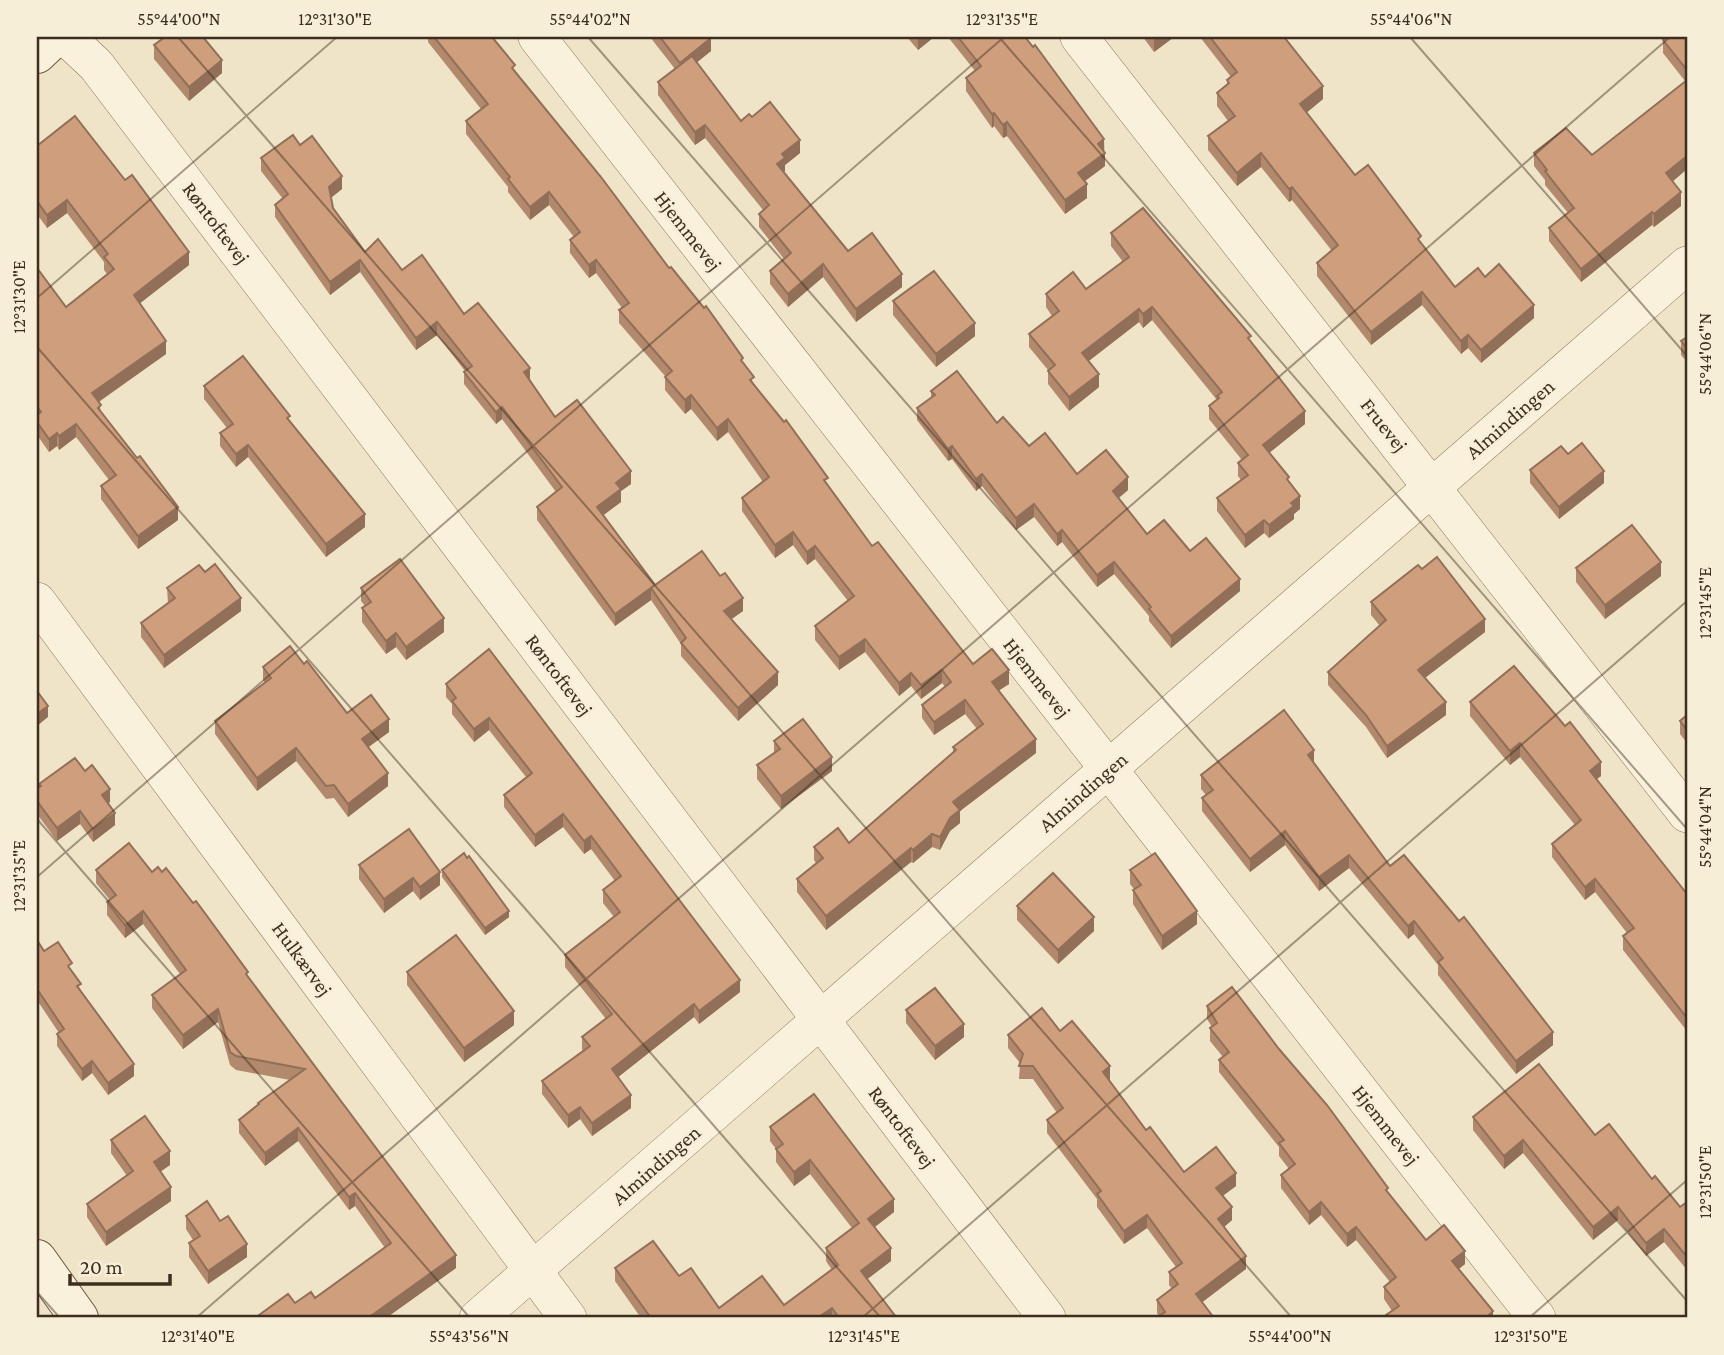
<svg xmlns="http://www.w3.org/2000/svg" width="1724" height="1355" viewBox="0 0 1724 1355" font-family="'Crimson Pro',serif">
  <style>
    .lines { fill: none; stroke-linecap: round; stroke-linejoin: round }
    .street-casing { stroke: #8d765c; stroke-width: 38 }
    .secondary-casing { stroke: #6f573f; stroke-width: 40 }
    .street { stroke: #faf1dc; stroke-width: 37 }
    .secondary { stroke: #faf1dc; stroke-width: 38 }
    .wall { fill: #b2896c }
    .shaded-wall { fill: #916f58 }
    .building { fill: #cf9f7d; stroke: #916f58; stroke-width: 2 }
    .ticks { fill: none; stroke: #3d2e20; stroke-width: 2; stroke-opacity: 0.45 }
    .labels { text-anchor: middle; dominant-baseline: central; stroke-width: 5; stroke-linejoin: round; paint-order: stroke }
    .street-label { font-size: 21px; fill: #3d2e20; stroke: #f7eed8 }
    .neatline { fill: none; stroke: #3d2e20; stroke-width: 2.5 }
    .ticks-label { font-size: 18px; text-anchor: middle; fill: #3d2e20 }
  </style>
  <rect width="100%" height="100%" fill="#f0e4c8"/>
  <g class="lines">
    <g class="street-casing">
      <g id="street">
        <polyline points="66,37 96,65 1047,1318"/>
        <polyline points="537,37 1537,1318"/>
        <polyline points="1079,37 1687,814"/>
        <polyline points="37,601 568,1318"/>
        <polyline points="478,1318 1687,265"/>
      </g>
    </g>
    <g class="secondary-casing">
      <g id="secondary">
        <polyline points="37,54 55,37"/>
        <polyline points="37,1259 79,1318"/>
      </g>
    </g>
    <use href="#street" class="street"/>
    <use href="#secondary" class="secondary"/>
  </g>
  <g class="wall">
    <polygon points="203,37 222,73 189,101 154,59 154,45"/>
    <polygon points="428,37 492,37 515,72 743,364 754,384 872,546 973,664 1009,684 999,690 1036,753 960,811 960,823 950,831 940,850 932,847 913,863 911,862 826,930 797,892 797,879 816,863 814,860 814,847 849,843 953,753 953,747 977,729 965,714 934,735 922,718 922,705 945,687 942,683 921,699 911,686 899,696 865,652 839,670 815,640 815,626 848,601 815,559 807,565 793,545 775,558 742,511 742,498 763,482 728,432 717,441 691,409 685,414 665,390 665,376 619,323 619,310 622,308 596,273 589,278 570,253 570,240 574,237 549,205 530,220 508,192 508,187 466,134 466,121 481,109 428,42"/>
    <polygon points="650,37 710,37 711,51 697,62 741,121 752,117 800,153 785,165 785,171 784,172 848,251 902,287 856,322 823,277 788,307 770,284 770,271 784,259 759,227 759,214 763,210 705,138 695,145 658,95 658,82 675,69"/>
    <polygon points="907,37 934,37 918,50"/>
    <polygon points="948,37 1025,37 1104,139 1105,166 1085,181 1087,198 1065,214 1007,136 1003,138 994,126 992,128 966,91 966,78 975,71"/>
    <polygon points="1143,37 1174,37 1154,52"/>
    <polygon points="1200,37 1284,37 1323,99 1306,113 1355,175 1421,244 1455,287 1485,277 1534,318 1481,363 1468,348 1461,354 1422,305 1371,345 1317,276 1317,263 1332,251 1292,200 1289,202 1261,167 1237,186 1208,150 1208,136 1228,121 1217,106 1217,93 1227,85 1227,80 1231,77"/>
    <polygon points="1662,37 1687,37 1687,169 1672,182 1681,206 1654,227 1652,225 1581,282 1549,241 1549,228 1568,213 1545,185 1545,180 1534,166 1534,153 1592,155 1685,81 1663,53 1663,40 1664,39"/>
    <polygon points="300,145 342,189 331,198 333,208 365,252 402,270 464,314 530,380 555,417 631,484 621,491 621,502 603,515 655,585 743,611 732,619 778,685 738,721 681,656 681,644 651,600 615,626 537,520 537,507 556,492 502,419 496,424 464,384 464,372 465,371 437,335 416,350 360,272 330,295 275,217 275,205 283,199 261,171 261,158"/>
    <polygon points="37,146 189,265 140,303 166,354 99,402 101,412 178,520 138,549 101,499 101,486 109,480 76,437 59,450 57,446 49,452 37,435 37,268 66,307 107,274 104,270 104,262 67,213 47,228 37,214"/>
    <polygon points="1111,233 1251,342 1305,424 1269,453 1289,482 1300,509 1294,514 1294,519 1269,538 1264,533 1245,548 1217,511 1217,498 1241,480 1238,476 1238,463 1242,460 1209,419 1209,406 1217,400 1152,320 1143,328 1139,322 1089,361 1099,387 1069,411 1048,384 1048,370 1029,347 1029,334 1052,316 1046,307 1046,294 1086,289 1123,262 1111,246"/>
    <polygon points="893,301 975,336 936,367 893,315"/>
    <polygon points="1687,337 1687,362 1681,355 1681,341"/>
    <polygon points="204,386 290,422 365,527 326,557 248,457 236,467 220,446 220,433 227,428 204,399"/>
    <polygon points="931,391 997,423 1029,446 1077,474 1128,490 1118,498 1147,534 1190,551 1240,591 1171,648 1149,621 1149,616 1114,574 1097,587 1062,542 1057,546 1034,517 1016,530 982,486 976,491 952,459 948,461 917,420 917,408 931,397"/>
    <polygon points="1568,454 1604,483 1559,519 1530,483 1530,470"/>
    <polygon points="1576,568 1661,576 1605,619 1576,582"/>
    <polygon points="1422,569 1485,632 1425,678 1446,715 1387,758 1366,727 1328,685 1328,672 1380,626 1371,615 1371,602"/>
    <polygon points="205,572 241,611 164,668 141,637 141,623 168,603 167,588"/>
    <polygon points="361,588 444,632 406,660 396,647 386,654 362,622 362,608 365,606 361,601"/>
    <polygon points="489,649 740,992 699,1024 694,1017 618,1077 631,1108 592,1136 580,1119 568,1128 542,1094 542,1081 583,1051 582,1049 582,1037 606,1019 565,967 565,955 614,917 603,903 603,890 615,881 591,849 584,854 563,827 535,847 504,807 504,795 526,777 489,730 474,742 452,714 452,704 446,697 446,684"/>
    <polygon points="304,664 347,713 389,732 368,747 388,786 348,817 334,798 326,799 296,761 257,791 215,734 215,721 265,683 263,680 263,667"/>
    <polygon points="1470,702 1601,776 1597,779 1687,894 1687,1031 1623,950 1623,936 1627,933 1595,892 1585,900 1552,857 1552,844 1575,825 1520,757 1510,765 1470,716"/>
    <polygon points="1687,715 1687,743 1680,734 1680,721"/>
    <polygon points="774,741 832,771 781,809 757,779 757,765 774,753"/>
    <polygon points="1314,763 1390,866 1553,1045 1516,1074 1438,975 1438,965 1414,934 1408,939 1349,868 1319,891 1285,845 1250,872 1202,811 1202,798 1206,795 1201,789 1201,775"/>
    <polygon points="39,784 110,802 108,803 115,825 93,842 80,824 57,841 37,814 37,789 39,787"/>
    <polygon points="359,865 440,885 420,900 413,891 384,913 359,879"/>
    <polygon points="96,870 152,872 248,977 456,1268 386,1318 255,1318 295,1303 315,1298 385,1248 355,1206 349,1210 298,1141 265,1166 239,1133 239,1120 258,1105 258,1103 290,1080 236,1070 230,1065 218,1022 183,1049 152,1008 152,995 180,974 143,924 125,938 107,915 107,902 110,900 96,883"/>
    <polygon points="442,870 509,917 485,935 442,877"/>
    <polygon points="1130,870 1197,924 1162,950 1133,904 1133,890 1134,889 1130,884"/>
    <polygon points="1017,906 1094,931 1058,964 1017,920"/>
    <polygon points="37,940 44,951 72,972 81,991 134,1076 108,1095 92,1073 82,1081 57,1046 57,1034 59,1033 37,1000"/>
    <polygon points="407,972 514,1025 464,1062 407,985"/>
    <polygon points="1207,1006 1388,1192 1426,1240 1465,1264 1459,1269 1493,1318 1386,1318 1386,1315 1392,1311 1384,1299 1384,1287 1390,1282 1356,1240 1347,1247 1321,1215 1309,1225 1281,1188 1281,1175 1289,1169 1279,1156 1279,1147 1219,1072 1219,1060 1223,1057 1210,1041 1210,1028 1212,1027 1207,1019"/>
    <polygon points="906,1010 964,1037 935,1060 906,1023"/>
    <polygon points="1060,1031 1110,1079 1109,1080 1146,1130 1184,1172 1236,1186 1222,1196 1232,1220 1224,1227 1246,1269 1159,1316 1157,1313 1157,1300 1172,1289 1169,1285 1169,1272 1176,1267 1147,1228 1124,1244 1097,1207 1097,1199 1047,1133 1047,1120 1057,1113 1033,1079 1019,1079 1020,1063 1008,1048 1008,1035"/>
    <polygon points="1473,1117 1595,1135 1652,1179 1680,1207 1687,1202 1687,1270 1664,1242 1646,1256 1618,1220 1593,1240 1523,1153 1504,1169 1473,1130"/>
    <polygon points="770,1127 894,1212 875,1227 891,1261 867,1279 896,1318 641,1318 615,1281 615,1268 679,1276 719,1308 784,1305 832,1270 826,1261 826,1248 852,1228 810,1174 794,1186 776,1162 776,1149 770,1141"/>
    <polygon points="111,1140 170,1165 161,1171 171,1201 106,1246 87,1217 87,1204 127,1176 111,1153"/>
    <polygon points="186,1216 220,1221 247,1257 208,1284 189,1257 189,1243 193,1240 186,1229"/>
  </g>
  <g class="shaded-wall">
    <polygon points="918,37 934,37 918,50"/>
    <polygon points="1157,37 1174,37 1154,52 1154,39"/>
    <polygon points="711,38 711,51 680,76 680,63"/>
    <polygon points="222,60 222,73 189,101 189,87"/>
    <polygon points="1323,86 1323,99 1300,118 1300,104"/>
    <polygon points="994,113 994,126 992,128 992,114"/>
    <polygon points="1007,122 1007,136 1003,138 1003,125"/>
    <polygon points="705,125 705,138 695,145 695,132"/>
    <polygon points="1104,139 1104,152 1098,144"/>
    <polygon points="800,140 800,153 785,165 785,171 777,177 777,164 782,154"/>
    <polygon points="1105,153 1105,166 1078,186 1078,173"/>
    <polygon points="1261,153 1261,167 1237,186 1237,173"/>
    <polygon points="1687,156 1687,169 1666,187 1666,173"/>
    <polygon points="342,176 342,189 329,199 329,187"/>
    <polygon points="1087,184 1087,198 1065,214 1065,200"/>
    <polygon points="1292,187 1292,200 1289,202 1289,189"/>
    <polygon points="549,192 549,205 530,220 530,207"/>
    <polygon points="1681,192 1681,206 1654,227 1654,214"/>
    <polygon points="67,200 67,213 47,228 47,215"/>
    <polygon points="1652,212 1652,225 1581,282 1581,269"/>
    <polygon points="189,252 189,265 134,308 134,295"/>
    <polygon points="360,260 360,272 330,295 330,282"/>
    <polygon points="596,260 596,273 589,278 589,265"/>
    <polygon points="823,264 823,277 788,307 788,294"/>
    <polygon points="902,274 902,287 856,322 856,309"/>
    <polygon points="1422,292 1422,305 1371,345 1371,332"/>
    <polygon points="1534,305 1534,318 1481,363 1481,350"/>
    <polygon points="1152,307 1152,320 1143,328 1143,314"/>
    <polygon points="1139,309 1139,322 1082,366 1082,353"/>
    <polygon points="437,322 437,335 416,350 416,338"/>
    <polygon points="975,323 975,336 936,367 936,354"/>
    <polygon points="1468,335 1468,348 1461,354 1461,341"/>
    <polygon points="166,341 166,354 92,406 92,393"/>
    <polygon points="530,368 530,381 524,372"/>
    <polygon points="1099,374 1099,387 1069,411 1069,397"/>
    <polygon points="691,395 691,409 685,414 685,400"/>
    <polygon points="502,407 502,419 496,424 496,412"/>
    <polygon points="1305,411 1305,424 1263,458 1263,445"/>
    <polygon points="728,419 728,432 717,441 717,428"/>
    <polygon points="76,424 76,437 59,450 59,436"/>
    <polygon points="57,433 57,446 49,452 49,439"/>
    <polygon points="248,445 248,457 236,467 236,454"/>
    <polygon points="952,446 952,459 948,461 948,449"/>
    <polygon points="631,471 631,484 621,491 621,502 597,520 597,507 616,483"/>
    <polygon points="1604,471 1604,483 1559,519 1559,507"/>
    <polygon points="982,474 982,486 976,491 976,479"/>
    <polygon points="1128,477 1128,490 1113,503 1113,491"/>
    <polygon points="1300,496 1300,509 1294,514 1294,519 1269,538 1269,525 1291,503"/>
    <polygon points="1034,504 1034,517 1016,530 1016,518"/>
    <polygon points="178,507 178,520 138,549 138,536"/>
    <polygon points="365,514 365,527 326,557 326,544"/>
    <polygon points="1264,520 1264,533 1245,548 1245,535"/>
    <polygon points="1062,530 1062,542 1057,546 1057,534"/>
    <polygon points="793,532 793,545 775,558 775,545"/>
    <polygon points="815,546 815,559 807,565 807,552"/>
    <polygon points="1114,562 1114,574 1097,587 1097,575"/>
    <polygon points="1661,562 1661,576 1605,619 1605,605"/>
    <polygon points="1240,579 1240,591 1171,648 1171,636"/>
    <polygon points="651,588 651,600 615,626 615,614"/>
    <polygon points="241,598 241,611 164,668 164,655"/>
    <polygon points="743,598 743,611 724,624 724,611"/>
    <polygon points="444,618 444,632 406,660 406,647"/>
    <polygon points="1485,619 1485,632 1418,683 1418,670"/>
    <polygon points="396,633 396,647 386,654 386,641"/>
    <polygon points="865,639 865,652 839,670 839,657"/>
    <polygon points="942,670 942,683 921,699 921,685"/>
    <polygon points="1009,670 1009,684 992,695 992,682"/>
    <polygon points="778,672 778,685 738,721 738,708"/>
    <polygon points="911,673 911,686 899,696 899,683"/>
    <polygon points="965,700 965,714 934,735 934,722"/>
    <polygon points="1446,702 1446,715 1387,758 1387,746"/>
    <polygon points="48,706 48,717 37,726 37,714"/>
    <polygon points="489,718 489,730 474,742 474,729"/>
    <polygon points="389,719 389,732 362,752 362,739"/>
    <polygon points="1036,739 1036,753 960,811 960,823 950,831 940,850 940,837 953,802"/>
    <polygon points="1520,743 1520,757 1510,765 1510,751"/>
    <polygon points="296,748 296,761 257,791 257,778"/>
    <polygon points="1314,750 1314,763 1308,755"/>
    <polygon points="832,757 832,771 781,809 781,796"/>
    <polygon points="1601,762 1601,776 1590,784 1590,771"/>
    <polygon points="388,773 388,786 348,817 348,804"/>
    <polygon points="110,789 110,802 102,808 102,795"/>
    <polygon points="80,811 80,824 57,841 57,828"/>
    <polygon points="115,813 115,825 93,842 93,829"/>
    <polygon points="563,814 563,827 535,847 535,835"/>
    <polygon points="1285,831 1285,845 1250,872 1250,859"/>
    <polygon points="932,834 932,847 913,863 913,850"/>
    <polygon points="591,836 591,849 584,854 584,841"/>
    <polygon points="911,848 911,862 826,930 826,916"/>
    <polygon points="1349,855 1349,868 1319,891 1319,877"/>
    <polygon points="440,872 440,885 420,900 420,887"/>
    <polygon points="413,878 413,891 384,913 384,899"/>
    <polygon points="1595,879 1595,892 1585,900 1585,887"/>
    <polygon points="143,911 143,924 125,938 125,925"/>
    <polygon points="509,911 509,917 485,935 485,928"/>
    <polygon points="1197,911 1197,924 1162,950 1162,936"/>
    <polygon points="1094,917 1094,931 1058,964 1058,950"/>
    <polygon points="1414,921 1414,934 1408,939 1408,926"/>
    <polygon points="740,980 740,992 699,1024 699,1011"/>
    <polygon points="694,1004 694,1017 612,1082 612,1069"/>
    <polygon points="218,1009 218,1022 183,1049 183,1035"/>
    <polygon points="514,1011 514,1025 464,1062 464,1048"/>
    <polygon points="964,1024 964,1037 935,1060 935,1046"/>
    <polygon points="1553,1032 1553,1045 1516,1074 1516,1061"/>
    <polygon points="92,1061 92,1073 82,1081 82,1069"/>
    <polygon points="134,1064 134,1076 108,1095 108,1083"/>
    <polygon points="1110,1066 1110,1079 1103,1085 1103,1072"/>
    <polygon points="631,1095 631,1108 592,1136 592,1123"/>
    <polygon points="580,1107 580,1119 568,1128 568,1115"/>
    <polygon points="298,1128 298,1141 265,1166 265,1153"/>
    <polygon points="1523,1140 1523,1153 1504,1169 1504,1156"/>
    <polygon points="170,1151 170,1165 154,1176 154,1162"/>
    <polygon points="810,1160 810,1174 794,1186 794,1172"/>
    <polygon points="1236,1173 1236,1186 1216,1201 1216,1188"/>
    <polygon points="171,1187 171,1201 106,1246 106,1232"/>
    <polygon points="355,1193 355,1206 349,1210 349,1197"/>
    <polygon points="894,1199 894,1212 868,1232 868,1219"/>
    <polygon points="1321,1202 1321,1215 1309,1225 1309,1212"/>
    <polygon points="1232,1207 1232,1220 1218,1232 1218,1219"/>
    <polygon points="1618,1207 1618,1220 1593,1240 1593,1227"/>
    <polygon points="1147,1215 1147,1228 1124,1244 1124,1231"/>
    <polygon points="1356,1227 1356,1240 1347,1247 1347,1234"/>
    <polygon points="1664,1229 1664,1242 1646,1256 1646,1243"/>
    <polygon points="247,1244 247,1257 208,1284 208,1271"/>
    <polygon points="891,1248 891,1261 861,1284 861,1271"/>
    <polygon points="1465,1251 1465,1264 1452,1274 1452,1261"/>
    <polygon points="456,1255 456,1268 386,1318 368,1318"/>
    <polygon points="1246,1256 1246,1269 1196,1307 1196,1294"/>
    <polygon points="832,1308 832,1318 817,1318"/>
    <polygon points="1493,1311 1493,1318 1488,1318 1488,1316"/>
  </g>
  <g class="building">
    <polygon points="165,37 203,37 222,60 189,87 154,45"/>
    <polygon points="434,37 492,37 515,65 512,68 601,177 669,268 671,267 704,308 706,306 743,358 741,360 754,377 750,380 784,422 786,420 828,478 824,480 872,546 878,542 973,664 992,649 1009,670 992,682 1036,739 953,802 960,810 950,818 940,837 932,834 913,850 911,848 826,916 797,879 823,858 814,847 838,828 849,843 956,750 953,747 983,724 965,700 934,722 922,705 951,682 942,670 921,685 911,673 899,683 865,639 839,657 815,626 854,596 815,546 807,552 793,532 775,545 742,498 769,477 728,419 717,428 691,395 685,400 665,377 672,371 619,310 629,303 596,260 589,265 570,240 580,232 549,192 530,207 508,179 510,177 466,121 488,104"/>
    <polygon points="660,37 710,37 711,38 680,63"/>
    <polygon points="958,37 1025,37 1033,47 1035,45 1104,139 1098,144 1105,153 1078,173 1087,184 1065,200 1007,122 1003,125 994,113 992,114 966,78 981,66"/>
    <polygon points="1210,37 1284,37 1323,86 1300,104 1355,175 1368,165 1421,236 1418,239 1455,287 1478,268 1485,277 1499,264 1534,305 1481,350 1468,335 1461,341 1422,292 1371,332 1317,263 1338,245 1292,187 1289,189 1261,153 1237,173 1208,136 1235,116 1217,93 1229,83 1227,80 1237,72"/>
    <polygon points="1667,37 1687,37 1687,70 1663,40"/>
    <polygon points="692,56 741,121 749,114 752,117 770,102 800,140 782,154 785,158 777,164 848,251 872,233 902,274 856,309 823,264 788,294 770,271 791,253 759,214 769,205 705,125 695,132 658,82"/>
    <polygon points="1687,80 1687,156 1666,173 1681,192 1654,214 1652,212 1581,269 1549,228 1574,208 1545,171 1547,170 1534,153 1566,128 1592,155"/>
    <polygon points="75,116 125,180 132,175 189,252 134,295 166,341 92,393 101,405 98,408 137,458 140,456 178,507 138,536 101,486 116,475 76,424 59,436 57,433 49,439 37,422 37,415 41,412 37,406 37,268 66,307 114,269 104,257 108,254 67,200 47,215 37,201 37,146"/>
    <polygon points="293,135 300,145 312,136 342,176 329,187 333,208 365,252 378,239 402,270 422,255 464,314 478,303 530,368 524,372 555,417 577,400 631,471 616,483 621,489 597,507 655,585 615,614 537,507 562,487 502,407 496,412 464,372 472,366 437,322 416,338 360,260 330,282 275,205 288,194 261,158"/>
    <polygon points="1143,208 1251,336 1248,338 1305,411 1263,445 1289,477 1287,479 1300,496 1291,503 1294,506 1269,525 1264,520 1245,535 1217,498 1248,475 1238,463 1248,455 1209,406 1219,398 1217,396 1222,392 1152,307 1143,314 1139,309 1082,353 1099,374 1069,397 1048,371 1055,365 1029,334 1059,311 1046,294 1073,272 1086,289 1129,257 1111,233"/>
    <polygon points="934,271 975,323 936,354 893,301"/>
    <polygon points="1687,337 1687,348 1681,341"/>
    <polygon points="243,356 290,416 287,418 365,514 326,544 248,445 236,454 220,433 233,424 204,386"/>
    <polygon points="957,371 997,423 1003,417 1029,446 1045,433 1077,474 1106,450 1128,477 1113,491 1147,534 1164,520 1190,551 1206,538 1240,579 1171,636 1149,609 1151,607 1114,562 1097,575 1062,530 1057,534 1034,504 1016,518 982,474 976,479 952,446 948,449 917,408 935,395 931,391"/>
    <polygon points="1582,443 1604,471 1559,507 1530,470 1561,446 1568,454"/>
    <polygon points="1632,525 1661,562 1605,605 1576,568"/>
    <polygon points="702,551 720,576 725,573 743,598 724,611 778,672 738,708 681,643 686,638 651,588"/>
    <polygon points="1437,557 1485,619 1418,670 1446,702 1387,746 1366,715 1328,672 1386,620 1371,602 1418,565 1422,569"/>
    <polygon points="400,559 444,618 406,647 396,633 386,641 362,608 371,602 361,588"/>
    <polygon points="215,564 241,598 164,655 141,623 175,598 167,588 199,565 205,572"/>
    <polygon points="290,646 304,664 307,661 347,713 371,695 389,719 362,739 388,773 348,804 334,785 326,786 296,748 257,778 215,721 271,678 263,667"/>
    <polygon points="489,649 740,980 699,1011 694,1004 612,1069 631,1095 592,1123 580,1107 568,1115 542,1081 590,1046 582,1037 612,1014 565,955 620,912 603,890 621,876 591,836 584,841 563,814 535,835 504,795 532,773 489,718 474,729 452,701 456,698 446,684"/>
    <polygon points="1514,666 1565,726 1570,722 1601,762 1590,771 1687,894 1687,1018 1623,936 1634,928 1595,879 1585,887 1552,844 1581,820 1520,743 1510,751 1470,702"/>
    <polygon points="37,691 48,706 37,714"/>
    <polygon points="1284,710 1314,750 1308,755 1390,866 1404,855 1459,921 1464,917 1553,1032 1516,1061 1438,962 1443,958 1414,921 1408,926 1349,855 1319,877 1285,831 1250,859 1202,798 1213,790 1201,775"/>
    <polygon points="1687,715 1687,730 1680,721"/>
    <polygon points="803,719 832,757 781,796 757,765 780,749 774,741"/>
    <polygon points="75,758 85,771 92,765 110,789 102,795 115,813 93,829 80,811 57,828 37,801 37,789 41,786 39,784"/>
    <polygon points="409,829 440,872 420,887 413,878 384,899 359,865"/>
    <polygon points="129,843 152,872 158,867 162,872 166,868 193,903 196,901 248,972 246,974 456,1255 368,1318 255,1318 288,1294 295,1303 311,1292 315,1298 391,1243 355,1193 349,1197 298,1128 265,1153 239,1120 259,1104 258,1103 305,1069 236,1056 230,1052 218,1009 183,1035 152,995 186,970 143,911 125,925 107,902 116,895 96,870"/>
    <polygon points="464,853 467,858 469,856 509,911 485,928 442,870"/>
    <polygon points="1155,853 1197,911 1162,936 1133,890 1141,885 1130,870"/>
    <polygon points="1053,873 1094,917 1058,950 1017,906"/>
    <polygon points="456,935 514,1011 464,1048 407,972"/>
    <polygon points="37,940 44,951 58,942 72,963 68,966 81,984 77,986 134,1064 108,1083 92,1061 82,1069 57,1034 64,1029 37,989"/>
    <polygon points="1232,987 1279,1049 1327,1105 1388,1188 1386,1190 1426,1240 1444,1225 1465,1251 1452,1261 1493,1311 1488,1316 1489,1318 1388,1318 1386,1315 1399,1306 1384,1287 1396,1277 1356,1227 1347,1234 1321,1202 1309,1212 1281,1175 1295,1164 1279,1143 1284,1140 1219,1060 1229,1052 1210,1028 1217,1023 1207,1006"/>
    <polygon points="935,988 964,1024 935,1046 906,1010"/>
    <polygon points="1042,1008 1060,1031 1072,1021 1110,1066 1103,1072 1146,1130 1150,1127 1184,1172 1216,1147 1236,1173 1216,1188 1232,1207 1218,1219 1246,1256 1196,1294 1214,1318 1156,1318 1165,1312 1157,1300 1178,1284 1169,1272 1182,1263 1147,1215 1124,1231 1097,1194 1101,1191 1047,1120 1063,1108 1033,1066 1019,1066 1023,1054 1008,1035"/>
    <polygon points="1539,1064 1595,1135 1609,1124 1652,1179 1655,1176 1680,1207 1687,1202 1687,1257 1664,1229 1646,1243 1618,1207 1593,1227 1523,1140 1504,1156 1473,1117"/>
    <polygon points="814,1094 894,1199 868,1219 891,1248 861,1271 896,1317 894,1318 839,1318 832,1308 817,1318 651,1318 615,1268 653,1241 679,1276 691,1268 719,1308 762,1276 784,1305 838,1265 826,1248 859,1223 810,1160 794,1172 776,1149 783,1144 770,1127"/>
    <polygon points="145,1116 170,1151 154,1162 171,1187 106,1232 87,1204 133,1171 111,1140"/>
    <polygon points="207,1201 220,1221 228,1216 247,1244 208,1271 189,1243 200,1236 186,1216"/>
  </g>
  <path class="ticks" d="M178,37L1292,1318M588,37L1687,1301M999,37L1687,829M1410,37L1687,356M37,298L337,37M37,347L881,1318M37,819L470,1318M37,877L1004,37M37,1292L60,1318M196,1318L1670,37M862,1318L1687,601M1529,1318L1687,1180"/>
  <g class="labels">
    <g class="street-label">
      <text transform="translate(216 223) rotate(53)">Røntoftevej</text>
      <text transform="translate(688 231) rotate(52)">Hjemmevej</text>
      <text transform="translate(1510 419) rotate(-41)">Almindingen</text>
      <text transform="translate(1384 425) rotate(52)">Fruevej</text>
      <text transform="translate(559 675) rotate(53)">Røntoftevej</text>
      <text transform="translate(1037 678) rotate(52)">Hjemmevej</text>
      <text transform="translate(1083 792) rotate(-41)">Almindingen</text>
      <text transform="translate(302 959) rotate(54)">Hulkærvej</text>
      <text transform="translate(1386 1125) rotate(52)">Hjemmevej</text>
      <text transform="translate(902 1127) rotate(53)">Røntoftevej</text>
      <text transform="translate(656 1165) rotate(-41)">Almindingen</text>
    </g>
  </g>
  <rect width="1724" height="1355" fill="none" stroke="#f7eed8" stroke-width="77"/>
  <path d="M70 1274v10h100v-10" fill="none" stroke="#3d2e20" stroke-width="3.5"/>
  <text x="80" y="1274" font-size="21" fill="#3d2e20" stroke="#f7eed8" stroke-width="5" paint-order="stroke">20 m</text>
  <rect x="38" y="38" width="1648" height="1278" class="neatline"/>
  <g class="ticks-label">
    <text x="179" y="25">55°44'00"N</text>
    <text x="335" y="25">12°31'30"E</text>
    <text x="590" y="25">55°44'02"N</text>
    <text x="1002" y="25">12°31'35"E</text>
    <text x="1411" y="25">55°44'06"N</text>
    <text transform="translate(19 297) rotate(-90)" y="6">12°31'30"E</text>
    <text transform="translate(1705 354) rotate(-90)" y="6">55°44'06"N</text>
    <text transform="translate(1705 603) rotate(-90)" y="6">12°31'45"E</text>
    <text transform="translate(1705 827) rotate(-90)" y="6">55°44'04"N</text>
    <text transform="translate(19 876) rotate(-90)" y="6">12°31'35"E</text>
    <text transform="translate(1705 1182) rotate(-90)" y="6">12°31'50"E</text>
    <text x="198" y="1342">12°31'40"E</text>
    <text x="469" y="1342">55°43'56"N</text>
    <text x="864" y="1342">12°31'45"E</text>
    <text x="1290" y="1342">55°44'00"N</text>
    <text x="1531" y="1342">12°31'50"E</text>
  </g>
</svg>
